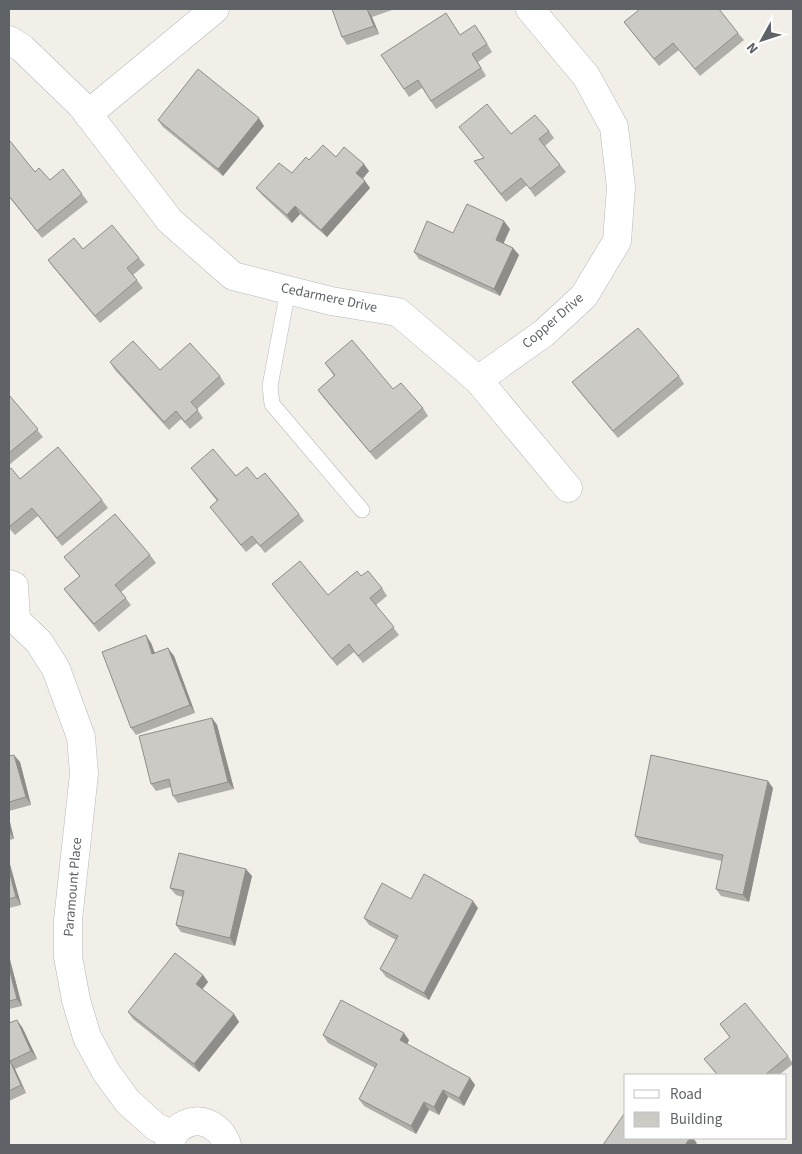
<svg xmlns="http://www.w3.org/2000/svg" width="802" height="1154" viewBox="0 0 802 1154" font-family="'Source Sans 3',sans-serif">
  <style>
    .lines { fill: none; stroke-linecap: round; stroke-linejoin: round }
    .service-casing { stroke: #b5b8bc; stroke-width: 16 }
    .minor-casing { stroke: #b5b8bc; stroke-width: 29 }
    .service { stroke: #fff; stroke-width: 15 }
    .minor { stroke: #fff; stroke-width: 28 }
    .wall { fill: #afaea9 }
    .shaded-wall { fill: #8f8d8a }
    .building { fill: #cccac5; stroke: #8f8d8a }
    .labels { text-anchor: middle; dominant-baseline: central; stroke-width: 4.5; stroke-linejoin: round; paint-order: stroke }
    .street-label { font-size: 14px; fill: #5f6368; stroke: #fff }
  </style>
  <rect width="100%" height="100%" fill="#f1efe8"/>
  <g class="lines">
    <g class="service-casing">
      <polyline id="service" points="288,290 270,386 272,404 362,510"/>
    </g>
    <g class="minor-casing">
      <g id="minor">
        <polyline points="9,40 22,48 81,105 170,221 233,276 331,301 398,312 478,380 568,488"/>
        <polyline points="88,114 215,9"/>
        <polyline points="478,380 544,333 584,296 617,241 621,187 614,127 586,76 530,9"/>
        <polyline points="9,584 14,586 16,620"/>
        <polyline points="9,618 16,620 39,642 56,669 81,737 84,774 68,920 68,957 76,1000 87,1037 106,1072 128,1102 156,1127 173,1135"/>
        <path d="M169,1145C172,1139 174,1132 179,1128C197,1113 221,1125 227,1145"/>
      </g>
    </g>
    <use href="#service" class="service"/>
    <use href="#minor" class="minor"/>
  </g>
  <g class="wall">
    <polygon points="332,9 395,9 372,17 379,34 347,45 342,37"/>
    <polygon points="624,22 738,33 744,40 700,76 679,50 659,66"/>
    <polygon points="480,32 492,52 478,62 486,76 436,109 422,88 409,97 381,55 460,35"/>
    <polygon points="158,120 264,126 223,176 163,127"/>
    <polygon points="459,127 511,134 549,131 554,138 545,146 566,172 535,197 527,185 506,202 474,161 484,158"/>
    <polygon points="9,142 35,172 50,180 82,194 88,202 42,238 9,197"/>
    <polygon points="336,157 369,171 363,179 370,188 327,237 300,214 292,223 262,195 256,188 292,173 309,160"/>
    <polygon points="510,229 503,243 513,248 519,255 500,296 419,259 414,252 453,233"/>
    <polygon points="83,249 139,258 145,265 133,275 143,288 100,323 53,267 48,260"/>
    <polygon points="110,362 160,370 220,376 225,384 197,409 203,418 190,429 181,419 169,430 115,370"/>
    <polygon points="325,363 393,389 423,408 428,416 376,460 323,397 318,390 334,376"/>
    <polygon points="679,376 684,384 618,438 578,390 572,382"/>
    <polygon points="9,395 43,437 9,465"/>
    <polygon points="191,468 236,476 257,479 299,514 304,521 265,553 257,543 246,552 210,507 217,501"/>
    <polygon points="9,469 20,479 102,500 108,508 62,546 38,516 15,535 9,528"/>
    <polygon points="150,555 156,563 121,592 131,605 99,632 70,597 64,589 80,577 64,557"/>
    <polygon points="361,576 382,588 387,596 376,605 399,635 363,663 354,652 337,666 272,584 328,595"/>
    <polygon points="151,643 155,653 174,656 195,713 136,735 131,728"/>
    <polygon points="212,718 217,725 234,789 178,803 173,796 171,787 156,791 151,784"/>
    <polygon points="9,756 20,762 31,805 9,811"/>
    <polygon points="773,788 749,902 721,896 716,889 722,861 640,843 635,836"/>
    <polygon points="9,818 14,839 9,840"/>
    <polygon points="9,860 21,905 9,908"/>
    <polygon points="252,876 235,946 181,932 176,925 183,897 176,895 170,888"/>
    <polygon points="411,899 478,908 429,1000 386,977 380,969 396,940 369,925 364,918"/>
    <polygon points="9,956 22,1006 9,1009"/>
    <polygon points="203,975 208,982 202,989 234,1014 239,1022 199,1072 133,1019 128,1012"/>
    <polygon points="9,1023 22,1027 37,1059 15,1069 26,1093 9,1101"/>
    <polygon points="720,1024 788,1056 793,1064 779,1075 717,1075 704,1059 730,1038"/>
    <polygon points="323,1035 409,1040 407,1044 470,1078 475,1085 464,1106 448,1097 439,1115 429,1110 416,1134 364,1106 359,1099 375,1068 328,1043"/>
  </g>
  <g class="shaded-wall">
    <polygon points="367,9 372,17 379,34 374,26"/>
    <polygon points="259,118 264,126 223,176 218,169"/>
    <polygon points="364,164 369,171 361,180 356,173"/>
    <polygon points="365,181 370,188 327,237 321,230"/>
    <polygon points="295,206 300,214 292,223 287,215"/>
    <polygon points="504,221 510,229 502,247 496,240"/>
    <polygon points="513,248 519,255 500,296 494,289"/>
    <polygon points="146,635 151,643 158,662 152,654"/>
    <polygon points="168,648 174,656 195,713 190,705"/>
    <polygon points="212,718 217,725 234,789 228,782"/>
    <polygon points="14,755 20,762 31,805 26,797"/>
    <polygon points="768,781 773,788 749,902 743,895"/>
    <polygon points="9,818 14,839 9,831"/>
    <polygon points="9,860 9,861 21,905 16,897 9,871"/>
    <polygon points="246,869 252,876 235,946 230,938"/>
    <polygon points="473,901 478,908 429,1000 424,993"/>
    <polygon points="9,956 22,1006 17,999 9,968"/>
    <polygon points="203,975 208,982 201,991 196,984"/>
    <polygon points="234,1014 239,1022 199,1072 194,1064"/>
    <polygon points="17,1020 22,1027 37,1059 31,1051"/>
    <polygon points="404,1033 409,1040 405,1048 400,1040"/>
    <polygon points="10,1061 15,1069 26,1093 21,1085"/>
    <polygon points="470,1078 475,1085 464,1106 459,1098"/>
    <polygon points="443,1090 448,1097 439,1115 434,1107"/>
    <polygon points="424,1102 429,1110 416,1134 411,1126"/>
    <polygon points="690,1138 693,1138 697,1143 695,1145 685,1145"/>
  </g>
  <g class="building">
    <polygon points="332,9 369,9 367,9 374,26 342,37"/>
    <polygon points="640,9 719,9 738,33 695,69 673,43 654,59 624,22"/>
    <polygon points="446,13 460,35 475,25 487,44 472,54 481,68 431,101 418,80 404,89 381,55"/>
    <polygon points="198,69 259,118 218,169 158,120"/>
    <polygon points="487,104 511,134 535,115 549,131 539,139 560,165 530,189 521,178 501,194 474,161 484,158 459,127"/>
    <polygon points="10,141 35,172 39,168 50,180 63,169 82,194 37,231 9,196 9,142"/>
    <polygon points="323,145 336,157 344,147 364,164 356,173 365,181 321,230 295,206 287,215 256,188 279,163 292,173 306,157 309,160"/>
    <polygon points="467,204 504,221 496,240 513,248 494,289 414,252 427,221 453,233"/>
    <polygon points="112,225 139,258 127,268 137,280 95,316 48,260 74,238 83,249"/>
    <polygon points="638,328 679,376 613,431 572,382"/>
    <polygon points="352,340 393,389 401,383 423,408 370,452 318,390 335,375 325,363"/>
    <polygon points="133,341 160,370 190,343 220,376 191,402 198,410 185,422 176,411 164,422 110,362"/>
    <polygon points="9,395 38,429 9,453"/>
    <polygon points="58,447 102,500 57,538 32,508 9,527 9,469 11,468 20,479"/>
    <polygon points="213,449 236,476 247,467 257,479 265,473 299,514 260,546 252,536 241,545 210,507 218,500 191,468"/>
    <polygon points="115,514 150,555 115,585 126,598 94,624 64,589 80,576 64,557"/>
    <polygon points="300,561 328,595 357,571 361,576 368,571 382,588 370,598 394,627 358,656 349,644 332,659 272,584"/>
    <polygon points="146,635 152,654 168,648 190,705 131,728 102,652"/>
    <polygon points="212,718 228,782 173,796 169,779 151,784 139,736"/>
    <polygon points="14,755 26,797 9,802 9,756"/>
    <polygon points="651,755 768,781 743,895 716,889 723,855 635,836"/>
    <polygon points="179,853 246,869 230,938 176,925 184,891 170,888"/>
    <polygon points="9,871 16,897 9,899"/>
    <polygon points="424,874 473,901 424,993 380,969 398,936 364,918 382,883 411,899"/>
    <polygon points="175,953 203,975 196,984 234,1014 194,1064 128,1012"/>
    <polygon points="9,968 17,999 9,1001"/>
    <polygon points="341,1000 404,1033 400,1040 470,1078 459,1098 443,1090 434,1107 424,1102 411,1126 359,1099 377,1064 323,1035"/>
    <polygon points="745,1003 788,1056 765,1075 718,1075 704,1059 730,1037 720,1024"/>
    <polygon points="17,1020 31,1051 10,1061 21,1085 9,1091 9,1023"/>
    <polygon points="626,1111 626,1138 690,1138 685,1145 603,1145"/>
  </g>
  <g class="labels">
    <g class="street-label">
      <text transform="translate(329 298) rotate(12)">Cedarmere Drive</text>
      <text transform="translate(553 321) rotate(-41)">Copper Drive</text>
      <text transform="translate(73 887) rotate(-85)">Paramount Place</text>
    </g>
  </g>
  <rect width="802" height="1154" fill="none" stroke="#5f6368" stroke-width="20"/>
  <rect x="624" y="1074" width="162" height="65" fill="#ffffff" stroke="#bfc1c3"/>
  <rect x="634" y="1090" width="25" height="8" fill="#ffffff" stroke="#bfc1c3"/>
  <text x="670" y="1099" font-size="15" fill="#5f6368">Road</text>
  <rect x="634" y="1112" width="25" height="15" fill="#cccac5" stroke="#bfc1c3"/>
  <text x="670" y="1124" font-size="15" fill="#5f6368">Building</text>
  <g transform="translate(762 40) rotate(230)" stroke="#ffffff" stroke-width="4" paint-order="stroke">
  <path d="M0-4L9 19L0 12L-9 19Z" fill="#5f6368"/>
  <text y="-8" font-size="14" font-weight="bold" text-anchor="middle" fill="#5f6368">N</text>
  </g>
</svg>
